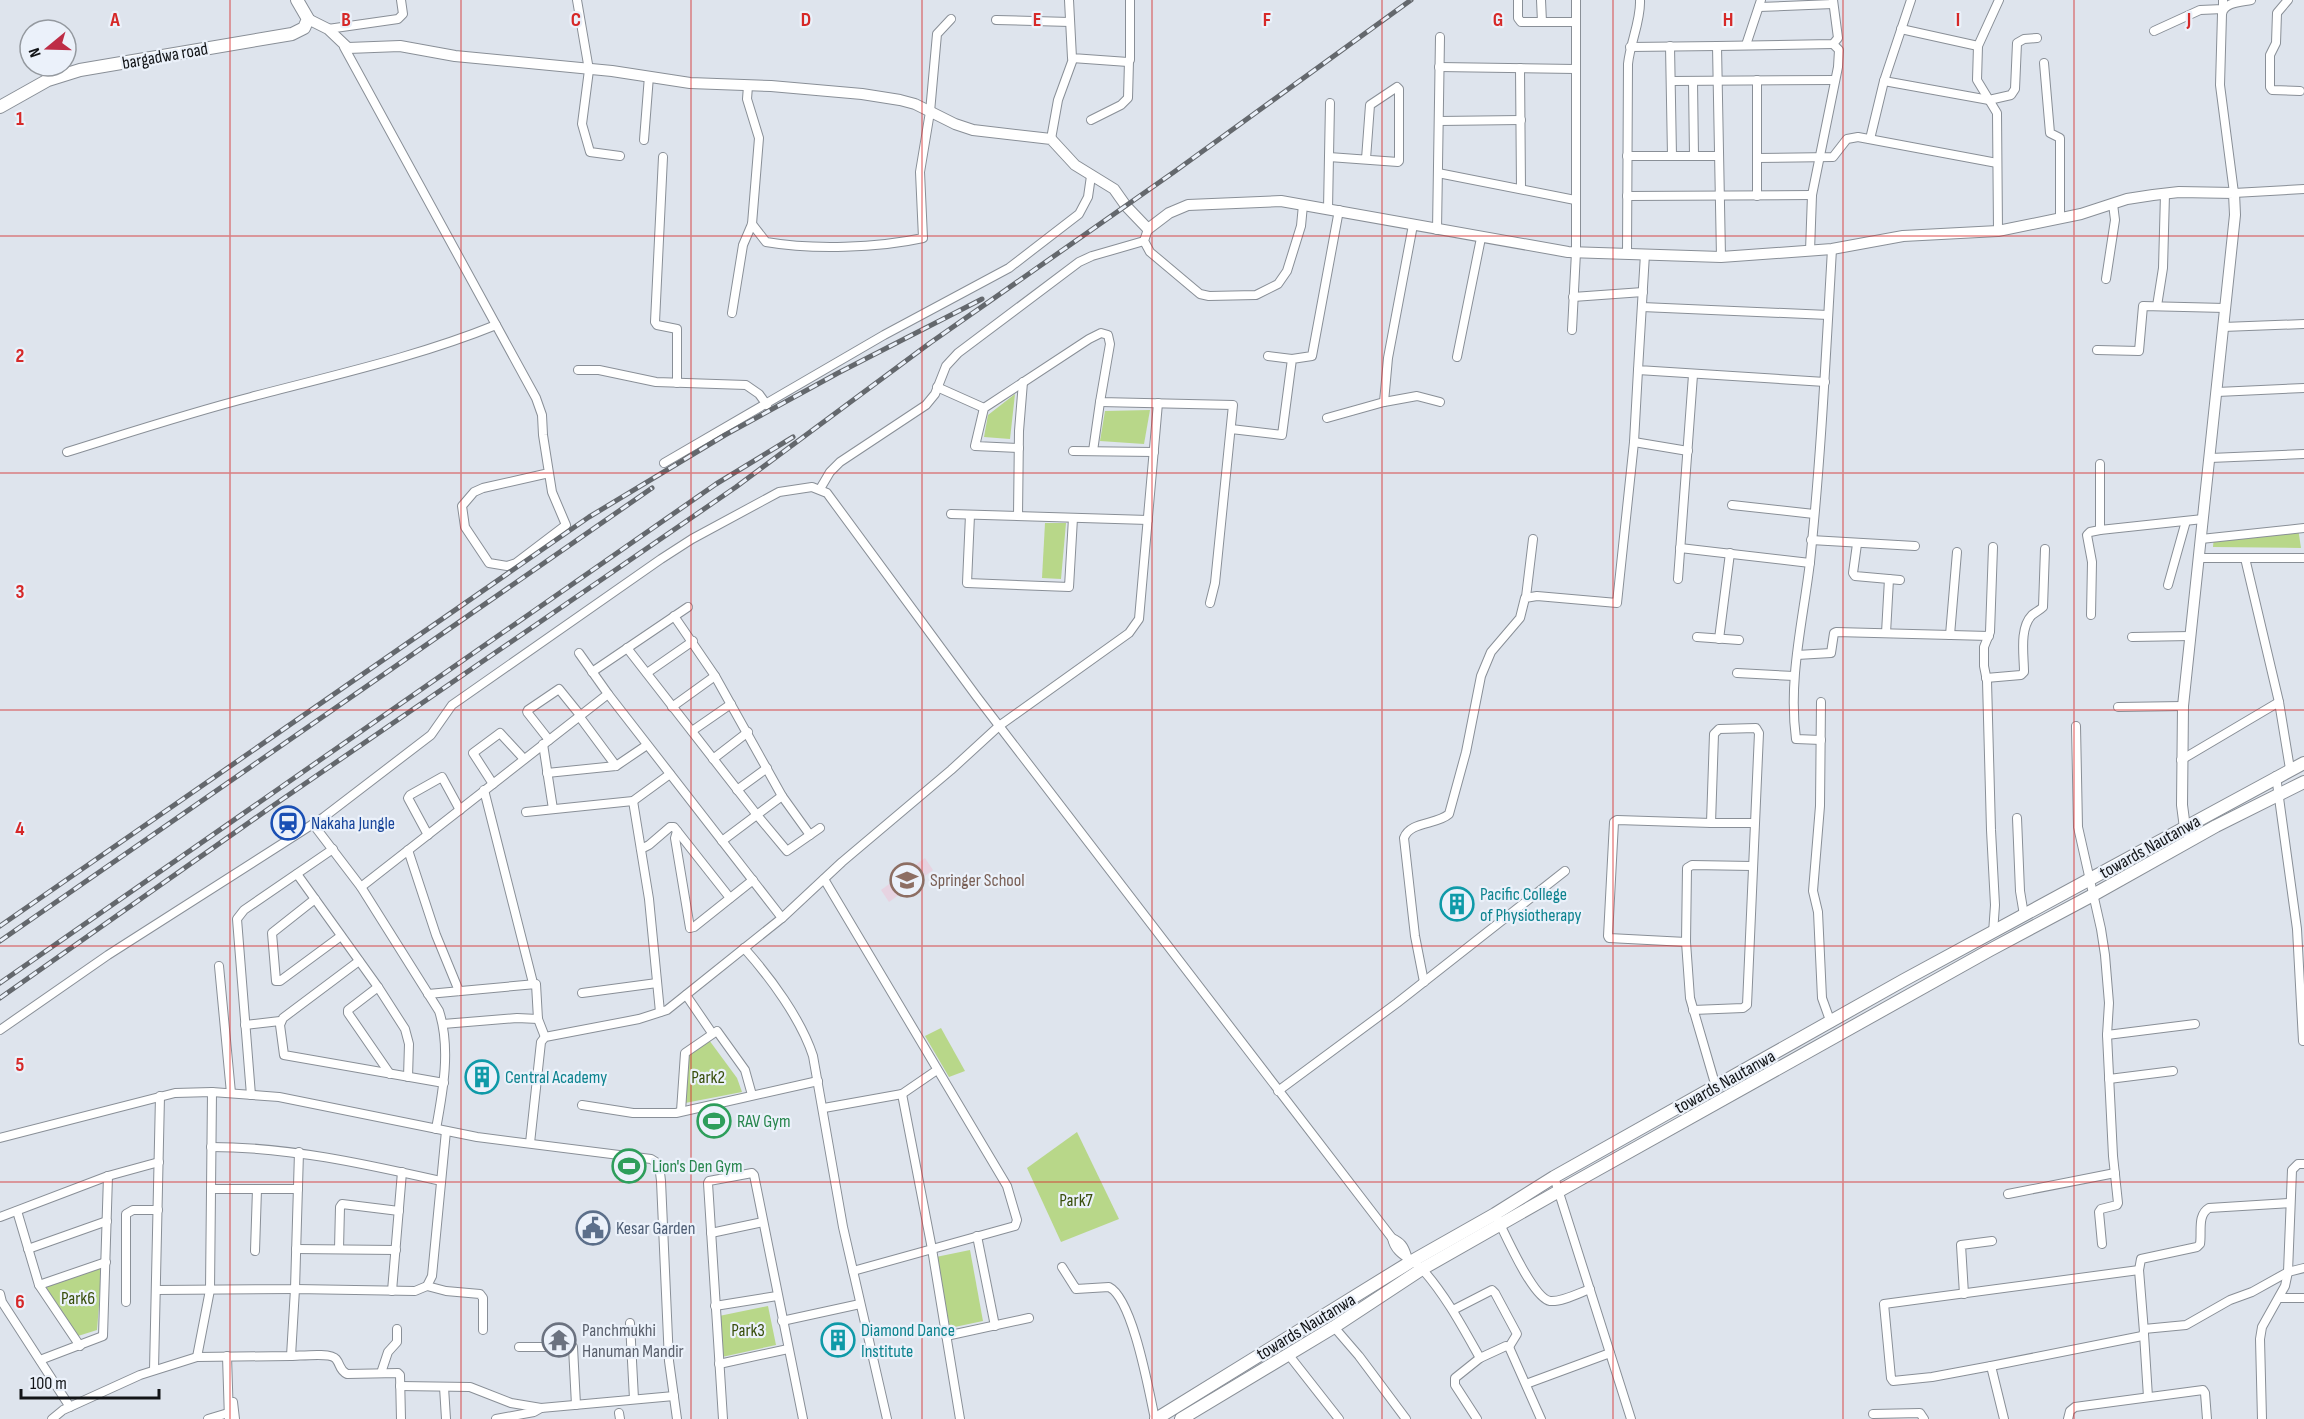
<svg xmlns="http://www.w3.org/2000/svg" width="2304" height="1419" viewBox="0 0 2304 1419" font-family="'Sofia Sans Condensed',sans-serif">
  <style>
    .education { fill: #e7d3e1 }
    .green { fill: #b8d789 }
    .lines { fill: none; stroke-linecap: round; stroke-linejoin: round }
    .minor-casing { stroke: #898f97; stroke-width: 10 }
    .tertiary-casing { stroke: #898f97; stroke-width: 12 }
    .primary-casing { stroke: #898f97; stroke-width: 14 }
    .minor { stroke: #fff; stroke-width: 8 }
    .tertiary { stroke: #fff; stroke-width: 10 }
    .primary { stroke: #fff; stroke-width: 12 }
    .rail-casing { stroke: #64686d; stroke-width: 5 }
    .rail { stroke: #ebf1fa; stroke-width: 3; stroke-dasharray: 9; stroke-linecap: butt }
    .grid { fill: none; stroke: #d62828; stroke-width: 1.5; stroke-opacity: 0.55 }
    .labels { text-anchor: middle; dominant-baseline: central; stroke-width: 4.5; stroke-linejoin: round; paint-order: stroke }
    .street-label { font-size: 18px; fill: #121417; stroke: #ebf1fa }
    .transit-label { font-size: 18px; fill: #164399; stroke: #ebf1fa; text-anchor: start }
    .education-label { font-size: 18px; fill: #785e54; stroke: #ebf1fa; text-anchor: start }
    .culture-label { font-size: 18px; fill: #0d838f; stroke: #ebf1fa; text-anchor: start }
    .park-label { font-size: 18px; fill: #394f0c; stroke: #ebf1fa }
    .leisure-label { font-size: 18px; fill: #27864d; stroke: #ebf1fa; text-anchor: start }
    .service-label { font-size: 18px; fill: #4e5e75; stroke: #ebf1fa; text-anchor: start }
    .worship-label { font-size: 18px; fill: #5b616d; stroke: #ebf1fa; text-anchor: start }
    .grid-label { font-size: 20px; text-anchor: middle; font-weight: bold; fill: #d62828; stroke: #ebf1fa; stroke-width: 4.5; stroke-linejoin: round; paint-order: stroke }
  </style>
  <rect width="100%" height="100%" fill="#dee4ed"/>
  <polygon class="education" points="925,858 933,870 889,902 881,890"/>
  <g class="green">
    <polygon points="1015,394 1010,439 984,437 988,415"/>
    <polygon points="1150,410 1144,444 1100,441 1105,411"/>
    <polygon points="1045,523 1066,523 1061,579 1042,578"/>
    <polygon points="2298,528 2301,548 2213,547 2214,536"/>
    <polygon points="941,1028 965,1071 949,1077 925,1036"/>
    <polygon points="709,1040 737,1078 742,1092 685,1103 689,1055"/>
    <polygon points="1077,1132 1119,1219 1061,1242 1027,1168"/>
    <polygon points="970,1250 983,1321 950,1328 936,1257"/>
    <polygon points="102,1268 97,1330 78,1336 46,1287"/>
    <polygon points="768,1306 776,1345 722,1357 719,1316"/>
  </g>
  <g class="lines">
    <g class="minor-casing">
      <g id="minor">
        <polyline points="577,0 589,70 582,124 590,152 620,156"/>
        <polyline points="1069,0 1072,58 1128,62 1130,60 1130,0"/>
        <polyline points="1518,0 1518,18 1521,22 1576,22"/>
        <polyline points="1541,0 1542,22"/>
        <path d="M2251,0C2241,2 2224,2 2222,14L2220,85L2234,193L2304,189"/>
        <polyline points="2288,0 2277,13 2276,43 2270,55 2270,87 2272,90 2300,91"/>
        <polyline points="1759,7 1833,4"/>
        <polyline points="996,20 1070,22"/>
        <polyline points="328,29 398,19 403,14 401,0"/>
        <polyline points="1901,29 1978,46"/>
        <polyline points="2154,31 2200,10 2223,9 2223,0"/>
        <polyline points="1746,45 1761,0"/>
        <polyline points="1670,46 1672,156"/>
        <polyline points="344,47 536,398 542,415 543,435 552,492 566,525 516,563 507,566 489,563 465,527 462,506 474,492 483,488 549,473"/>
        <polyline points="1630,47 1717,46"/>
        <polyline points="2044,63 2050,133 2060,138 2060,219"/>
        <polyline points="1439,67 1575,69"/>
        <polyline points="1520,68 1521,189"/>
        <polyline points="1757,80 1757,196"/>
        <polyline points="1671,81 1835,80"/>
        <polyline points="1693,81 1694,156"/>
        <polyline points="1884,81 1989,100 2011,95 2015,89 2017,43 2024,39 2037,38"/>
        <polyline points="1091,120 1121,105 1128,98 1129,61"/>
        <polyline points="1439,121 1521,120"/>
        <polyline points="1051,139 1058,100 1073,59"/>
        <polyline points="1870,139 1884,81 1911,0"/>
        <polyline points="644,140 649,76"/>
        <polyline points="1627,156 1719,156"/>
        <polyline points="663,157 655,322 657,325 677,329 677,383"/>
        <polyline points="1329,157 1398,162 1399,161 1399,89 1397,87 1370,105 1366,159"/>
        <polyline points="1757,158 1833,157 1847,139 1858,137 1997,163"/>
        <polyline points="1438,173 1575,200"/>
        <polyline points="1627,196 1812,195"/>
        <polyline points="1328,209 1330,103"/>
        <path d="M752,224L766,242C812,250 878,248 923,238L920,172L930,112L937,34L951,19"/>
        <polyline points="1148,229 1144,241 1150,252 1200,294 1209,296 1256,295 1278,284 1287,271 1301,226 1303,205"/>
        <polyline points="1437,230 1440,37"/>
        <polyline points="1998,231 1997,113 1977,80 1978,46 1999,0"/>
        <polyline points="1810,251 1812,195 1838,67 1839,50 1833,44"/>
        <path d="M1627,253L1628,64C1630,43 1641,21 1640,0"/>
        <polyline points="1645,254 1638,370 1825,382"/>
        <polyline points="1721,257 1717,46 1833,44 1838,38 1833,0"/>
        <polyline points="2106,279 2115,220 2113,204"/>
        <polyline points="1573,297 1643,292"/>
        <polyline points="2157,306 2163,268 2165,194"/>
        <polyline points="1642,307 1828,315"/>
        <polyline points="732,313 743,245 752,224 759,138 747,99 748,86"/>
        <polyline points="2223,327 2304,324"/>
        <polyline points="1572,330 1576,252 1576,0"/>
        <polyline points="2097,350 2139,351 2143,306 2225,308"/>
        <polyline points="1268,356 1292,359"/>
        <polyline points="1457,357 1481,238"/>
        <polyline points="578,370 599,370 656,382 746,385 759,394 767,405"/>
        <polyline points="937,387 984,408"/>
        <polyline points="2217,392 2304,388"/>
        <polyline points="1384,402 1417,396 1440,402"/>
        <polyline points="1327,418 1384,402 1388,358 1413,225"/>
        <polyline points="1231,429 1282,435 1292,359 1312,356 1339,210"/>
        <polyline points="1634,442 1688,451"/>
        <polyline points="1019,448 975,446 984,408 1089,339 1101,333 1108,335 1110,344 1100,402 1233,405 1215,583 1210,603"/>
        <polyline points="1073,451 1154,452"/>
        <polyline points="1093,451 1100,402"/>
        <path d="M67,452C128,433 189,413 251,397C334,375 417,357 496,325"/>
        <polyline points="2210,458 2304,454"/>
        <polyline points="664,463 884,335 1009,268 1079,214 1088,197 1091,176"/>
        <polyline points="2100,464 2100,530 2203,519"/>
        <polyline points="820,489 830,472 840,462 926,405 935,394 946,366 958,353 1079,262 1092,256 1144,241"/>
        <polyline points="1732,505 1814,514"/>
        <polyline points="951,514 1148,520"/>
        <polyline points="970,515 967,583 1069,587 1073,518"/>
        <polyline points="1018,516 1019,431 1023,382"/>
        <polyline points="2201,539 2304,528"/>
        <polyline points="1811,540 1915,546"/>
        <polyline points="1857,544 1853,573 1855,576 1900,580"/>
        <polyline points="1680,548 1810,563"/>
        <polyline points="2199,558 2304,558"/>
        <polyline points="2245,558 2279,702 2290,769"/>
        <polyline points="1678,579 1693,375"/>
        <polyline points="2168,585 2186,521"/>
        <polyline points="1526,597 1533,539"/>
        <polyline points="2091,615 2092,562 2087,535 2090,532 2100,530"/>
        <polyline points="674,616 715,676 782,796"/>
        <polyline points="1886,633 1889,579"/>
        <polyline points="1950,635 1957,552"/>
        <polyline points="1697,637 1739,640"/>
        <polyline points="2132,637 2191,636"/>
        <polyline points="1719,639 1730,553"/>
        <polyline points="627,648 757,815 787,851 820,828"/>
        <polyline points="579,653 608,694"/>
        <polyline points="1797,655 1831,653 1834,633 1836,632 1989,636"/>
        <polyline points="592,672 688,607"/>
        <polyline points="647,673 693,641"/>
        <polyline points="1737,673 1794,676"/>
        <path d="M1986,678L2021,675L2024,672C2024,656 2019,628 2032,615C2036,612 2040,610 2043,607L2045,549"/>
        <polyline points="1821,702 1820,806 1813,891 1818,912 1822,998 1831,1023"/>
        <polyline points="672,707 715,676"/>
        <polyline points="2118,707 2183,706"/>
        <polyline points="579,716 616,766"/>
        <polyline points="2076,726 2078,827 2101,929 2105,955 2109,1003 2107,1035 2113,1156 2118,1203 2117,1205 2101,1209 2099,1212 2102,1244"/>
        <polyline points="692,731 731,704"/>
        <polyline points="549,740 527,712 528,710 559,689 580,715"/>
        <path d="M1821,740L1796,739C1788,679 1803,621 1810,562C1821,458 1826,353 1832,249"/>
        <polyline points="543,744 553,809"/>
        <polyline points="713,759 748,732"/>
        <polyline points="2181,760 2279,702"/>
        <polyline points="547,773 616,766 647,745"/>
        <polyline points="2276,776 2297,929 2303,1041"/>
        <polyline points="493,784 473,753 500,733 524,759"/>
        <polyline points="484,790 533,983"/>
        <polyline points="737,790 767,768"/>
        <polyline points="633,801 649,899 660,1012"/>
        <polyline points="526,812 633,801 670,774"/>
        <polyline points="2017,818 2020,891 2024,915"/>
        <path d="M313,824L361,887L439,1011C451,1048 443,1091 436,1129"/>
        <polyline points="677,831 675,838 690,928 694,927 753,880"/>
        <polyline points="428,835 408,798 410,795 442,777 460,810"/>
        <polyline points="722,841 782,796 810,835"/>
        <polyline points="641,849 649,845 670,827 674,827 730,898"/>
        <polyline points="408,850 436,935 459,991"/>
        <polyline points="297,874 378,987 405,1029 409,1044 408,1077"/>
        <polyline points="824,879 1007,1186 1017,1220 1015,1226 853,1271"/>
        <polyline points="361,887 608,694 782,918"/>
        <polyline points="315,899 272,933 276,981 280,981 341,936"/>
        <polyline points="1993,933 1995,905 1991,830 1987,681 1984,666 1984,647 1990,632 1993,547"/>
        <polyline points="1686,942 1609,938 1608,936 1614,822 1617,820 1711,823"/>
        <path d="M744,948C770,977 801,1019 813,1056L843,1227L887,1419"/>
        <polyline points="359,961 283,1018 280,1025 284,1055 444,1083"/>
        <polyline points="219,966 231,1093"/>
        <path d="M1424,982L1415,936L1404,838C1410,821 1437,825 1449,814L1466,752L1481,676L1491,652L1520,618L1525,598L1537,596L1617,603L1634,442L1638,370"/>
        <polyline points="378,987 348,1010 348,1013 390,1074"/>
        <polyline points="582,993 657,983"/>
        <polyline points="428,994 536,984 538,1019 545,1037"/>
        <polyline points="686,995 712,1033"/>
        <polyline points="1693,1010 1743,1008 1747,1005 1759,733 1756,728 1719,729 1714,734 1711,823 1755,823"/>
        <polyline points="443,1024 517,1018 538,1019"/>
        <polyline points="245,1025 280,1021"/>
        <path d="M0,1030L108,955L324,817L431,735L452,705L661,559L692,539L779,492L812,487L827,493L977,697L1392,1238C1395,1255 1411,1258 1423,1270C1446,1296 1463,1328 1480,1358"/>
        <polyline points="2107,1035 2195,1024"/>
        <polyline points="2109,1079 2173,1071"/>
        <polyline points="1716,1087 1690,998 1686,942 1687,868 1692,865 1752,866"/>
        <polyline points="1278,1091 1397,1003 1565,871"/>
        <polyline points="902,1094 932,1249 960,1419"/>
        <polyline points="251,1095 237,919 244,910 333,849"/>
        <polyline points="582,1105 633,1113 676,1113 818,1081"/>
        <polyline points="824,1108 902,1094 937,1070"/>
        <polyline points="681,1111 685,1053 717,1031 745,1070 752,1095"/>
        <polyline points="0,1138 175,1093 212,1092 279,1097 477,1137 651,1159 659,1164 661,1181 669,1361 677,1419"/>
        <polyline points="530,1143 541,1042 545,1037 639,1019 667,1010 782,918 842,862 951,770 999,726 1129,633 1139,619 1158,403"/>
        <path d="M211,1147C290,1147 365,1164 441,1181"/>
        <polyline points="1554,1177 1631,1419"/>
        <polyline points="211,1189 298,1189"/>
        <polyline points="2008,1194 2115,1173"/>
        <polyline points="17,1211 39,1285 80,1346"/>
        <polyline points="0,1217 108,1176 159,1162"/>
        <path d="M1498,1220C1506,1236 1533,1298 1550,1301C1562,1302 1579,1293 1590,1289"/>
        <polyline points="711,1233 763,1222"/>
        <polyline points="977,1236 995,1326"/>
        <path d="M1392,1238C1401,1242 1404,1246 1407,1256"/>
        <polyline points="28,1249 107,1221"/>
        <polyline points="296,1249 396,1250"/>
        <polyline points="339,1249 340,1207 342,1204 399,1211"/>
        <polyline points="255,1251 257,1189"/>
        <path d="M1062,1267L1076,1289L1109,1287C1133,1299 1149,1392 1155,1419"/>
        <polyline points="39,1285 106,1262"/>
        <polyline points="427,1286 446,1291 480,1294 483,1298 483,1330"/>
        <polyline points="156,1290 295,1289 299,1152"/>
        <polyline points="392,1291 402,1172"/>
        <polyline points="0,1294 2,1302 70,1407"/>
        <polyline points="1964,1294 1961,1245 1992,1241"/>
        <polyline points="2279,1298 2304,1298"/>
        <polyline points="126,1302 126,1214 133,1210 158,1210"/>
        <polyline points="715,1306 777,1296"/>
        <polyline points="1453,1310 1492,1290 1495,1293 1517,1334 1509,1347"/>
        <polyline points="782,1321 860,1304"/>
        <polyline points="630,1323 634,1399"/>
        <polyline points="1334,1327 1359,1356 1406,1419"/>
        <polyline points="2144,1329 2186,1325 2230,1300 2252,1292 2288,1272 2304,1268"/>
        <polyline points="2144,1334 2148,1397"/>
        <polyline points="946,1336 1029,1318"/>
        <polyline points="519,1347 573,1347 576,1405"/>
        <polyline points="1288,1354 1339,1419"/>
        <polyline points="227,1356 229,1419"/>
        <path d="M291,1356C300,1356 331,1352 336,1359C341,1365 339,1370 347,1374L398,1373L400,1375L401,1419"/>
        <polyline points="197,1357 210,1290 212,1092"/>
        <polyline points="40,1360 103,1336 108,1176"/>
        <polyline points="719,1364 788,1349"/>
        <polyline points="1991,1366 1932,1377 1893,1381 1891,1378 1884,1304 2139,1270"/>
        <polyline points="154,1370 160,1096"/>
        <polyline points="381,1373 388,1352 397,1342 397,1329"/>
        <polyline points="1526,1384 1610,1353"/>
        <polyline points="400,1386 470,1387 511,1403 541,1408"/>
        <polyline points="444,1387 446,1419"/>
        <polyline points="233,1402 235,1419"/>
        <polyline points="619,1413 620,1419"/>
        <polyline points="1873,1414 1920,1413 1924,1419"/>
        <polyline points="52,1419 63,1410 140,1375 197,1357 291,1356 295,1289 415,1291 427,1286 432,1276 446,1131"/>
        <polyline points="208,1419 228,1413"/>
        <polyline points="496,1419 534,1412 541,1408 674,1396"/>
        <polyline points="723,1419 708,1183 709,1181 752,1173 754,1175 803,1419"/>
        <polyline points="1477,1419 1455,1385 1455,1378 1480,1358 1506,1346 1509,1347 1541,1419"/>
        <path d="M2004,1419L1991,1366L2142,1336L2144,1332L2139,1270L2141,1259L2197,1247L2200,1244C2202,1232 2197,1215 2209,1208L2290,1203"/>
        <polyline points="2068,1419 2070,1411 2075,1407 2203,1390 2205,1393 2207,1419"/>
        <polyline points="2262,1419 2260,1339 2262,1327 2285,1286 2288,1272 2292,1170 2298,1164 2304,1164"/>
      </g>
    </g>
    <g class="tertiary-casing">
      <polyline id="tertiary" points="308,19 328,29 348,48 400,46 455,56 612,71 690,83 771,86 862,94 900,100 915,104 955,124 973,130 1051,139 1075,165 1114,189 1126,206 1148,229 1169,213 1188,205 1281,201 1568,252 1721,257 1832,249 1903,236 1998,231 2081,214 2127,199 2153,195 2179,192 2234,193 2235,215 2183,706 2182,805 2185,828 2191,840"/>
    </g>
    <g class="primary-casing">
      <g id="primary">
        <polyline points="0,107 48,80 80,70 292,34 304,28 308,19 297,0"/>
        <polyline points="1156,1419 1412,1261 1495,1214 1554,1177 1904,980 2304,763"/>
        <polyline points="1181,1419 1334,1327 1422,1269 1559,1191 1990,950 2093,895 2216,826 2304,782"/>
      </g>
    </g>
    <use href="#minor" class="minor"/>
    <use href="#tertiary" class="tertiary"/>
    <use href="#primary" class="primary"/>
    <g class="rail-casing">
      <g id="rail">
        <polyline points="0,926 589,517 725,435 838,373 982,299"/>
        <polyline points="0,941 652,488"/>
        <polyline points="0,983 716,484 793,437"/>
        <polyline points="0,998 274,805 736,487 930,343 1174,172 1411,0"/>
      </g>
    </g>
    <use href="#rail" class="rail"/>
  </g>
  <path class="grid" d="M230,0V1419M461,0V1419M691,0V1419M922,0V1419M1152,0V1419M1382,0V1419M1613,0V1419M1843,0V1419M2074,0V1419M0,236H2304M0,473H2304M0,710H2304M0,946H2304M0,1182H2304"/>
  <defs>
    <g id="station-ring" transform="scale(1.725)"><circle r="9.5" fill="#ebf1fa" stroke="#1a4fb4" stroke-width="1.5"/><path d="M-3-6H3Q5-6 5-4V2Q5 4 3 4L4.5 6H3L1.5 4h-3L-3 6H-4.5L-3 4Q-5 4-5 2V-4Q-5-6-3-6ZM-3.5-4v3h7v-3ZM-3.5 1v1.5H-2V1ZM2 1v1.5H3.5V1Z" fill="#1a4fb4"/></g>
    <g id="school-ring" transform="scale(1.725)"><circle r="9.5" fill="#ebf1fa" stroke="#8d6e63" stroke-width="1.5"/><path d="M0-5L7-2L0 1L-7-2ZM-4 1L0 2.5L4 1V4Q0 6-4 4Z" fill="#8d6e63"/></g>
    <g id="building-ring" transform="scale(1.725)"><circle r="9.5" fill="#ebf1fa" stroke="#0f9aa8" stroke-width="1.5"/><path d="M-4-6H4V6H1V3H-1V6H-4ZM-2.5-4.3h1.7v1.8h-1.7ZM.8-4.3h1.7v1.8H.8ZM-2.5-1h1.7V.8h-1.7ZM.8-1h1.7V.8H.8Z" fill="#0f9aa8"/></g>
    <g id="stadium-ring" transform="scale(1.725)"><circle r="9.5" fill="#ebf1fa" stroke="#2e9e5b" stroke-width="1.5"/><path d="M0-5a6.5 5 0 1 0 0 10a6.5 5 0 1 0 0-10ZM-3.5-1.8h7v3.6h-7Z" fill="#2e9e5b"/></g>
    <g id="civic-ring" transform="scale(1.725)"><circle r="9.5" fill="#ebf1fa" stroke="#5c6f8a" stroke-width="1.5"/><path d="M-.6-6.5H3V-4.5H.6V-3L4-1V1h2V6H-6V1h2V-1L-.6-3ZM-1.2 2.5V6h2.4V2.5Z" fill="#5c6f8a"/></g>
    <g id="temple-ring" transform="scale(1.725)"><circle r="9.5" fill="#ebf1fa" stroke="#6b7280" stroke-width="1.5"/><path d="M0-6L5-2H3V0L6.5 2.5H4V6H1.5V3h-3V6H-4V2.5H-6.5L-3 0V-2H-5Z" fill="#6b7280"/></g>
  </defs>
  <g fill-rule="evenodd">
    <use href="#station-ring" x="288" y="823"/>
    <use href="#school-ring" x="907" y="880"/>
    <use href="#building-ring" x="1457" y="904"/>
    <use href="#building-ring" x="482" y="1077"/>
    <use href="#stadium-ring" x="714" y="1121"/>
    <use href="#stadium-ring" x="629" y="1166"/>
    <use href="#civic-ring" x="593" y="1228"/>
    <use href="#temple-ring" x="559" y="1340"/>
    <use href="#building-ring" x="838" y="1340"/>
  </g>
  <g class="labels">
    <g class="street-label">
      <text transform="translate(165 56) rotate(-10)">bargadwa road</text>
      <text transform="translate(2150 847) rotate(-29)">towards Nautanwa</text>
      <text transform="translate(1725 1082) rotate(-29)">towards Nautanwa</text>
      <text transform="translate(1306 1327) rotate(-31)">towards Nautanwa</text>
    </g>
    <g class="transit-label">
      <text x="311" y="823">Nakaha Jungle</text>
    </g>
    <g class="education-label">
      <text x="930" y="880">Springer School</text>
    </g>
    <g class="culture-label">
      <text x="1480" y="894">Pacific College<tspan x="1480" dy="21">of Physiotherapy</tspan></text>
      <text x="505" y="1077">Central Academy</text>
      <text x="861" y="1330">Diamond Dance<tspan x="861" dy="21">Institute</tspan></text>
    </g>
    <g class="park-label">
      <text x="708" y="1077">Park2</text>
      <text x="1076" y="1200">Park7</text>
      <text x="78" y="1298">Park6</text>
      <text x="748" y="1330">Park3</text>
    </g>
    <g class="leisure-label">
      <text x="737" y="1121">RAV Gym</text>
      <text x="652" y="1166">Lion's Den Gym</text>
    </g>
    <g class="service-label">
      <text x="616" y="1228">Kesar Garden</text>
    </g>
    <g class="worship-label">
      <text x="582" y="1330">Panchmukhi<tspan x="582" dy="21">Hanuman Mandir</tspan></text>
    </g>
  </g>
  <g class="grid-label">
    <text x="115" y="26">A</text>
    <text x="346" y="26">B</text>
    <text x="576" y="26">C</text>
    <text x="806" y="26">D</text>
    <text x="1037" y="26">E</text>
    <text x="1267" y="26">F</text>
    <text x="1498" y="26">G</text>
    <text x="1728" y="26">H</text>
    <text x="1958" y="26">I</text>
    <text x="2189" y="26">J</text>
    <text x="20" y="125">1</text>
    <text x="20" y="362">2</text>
    <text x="20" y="598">3</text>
    <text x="20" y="835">4</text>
    <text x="20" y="1071">5</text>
    <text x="20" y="1308">6</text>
  </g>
  <g transform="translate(48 48) rotate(251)"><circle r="28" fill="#ebf1fa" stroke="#94999f" stroke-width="1.5"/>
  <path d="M0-4.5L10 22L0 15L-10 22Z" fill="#be2d46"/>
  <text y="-9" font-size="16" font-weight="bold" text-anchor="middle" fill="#121417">N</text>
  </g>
  <path d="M21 1389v9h138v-9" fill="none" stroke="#121417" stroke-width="3"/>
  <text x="30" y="1389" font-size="18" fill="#121417" stroke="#ebf1fa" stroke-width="4.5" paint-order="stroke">100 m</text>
</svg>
